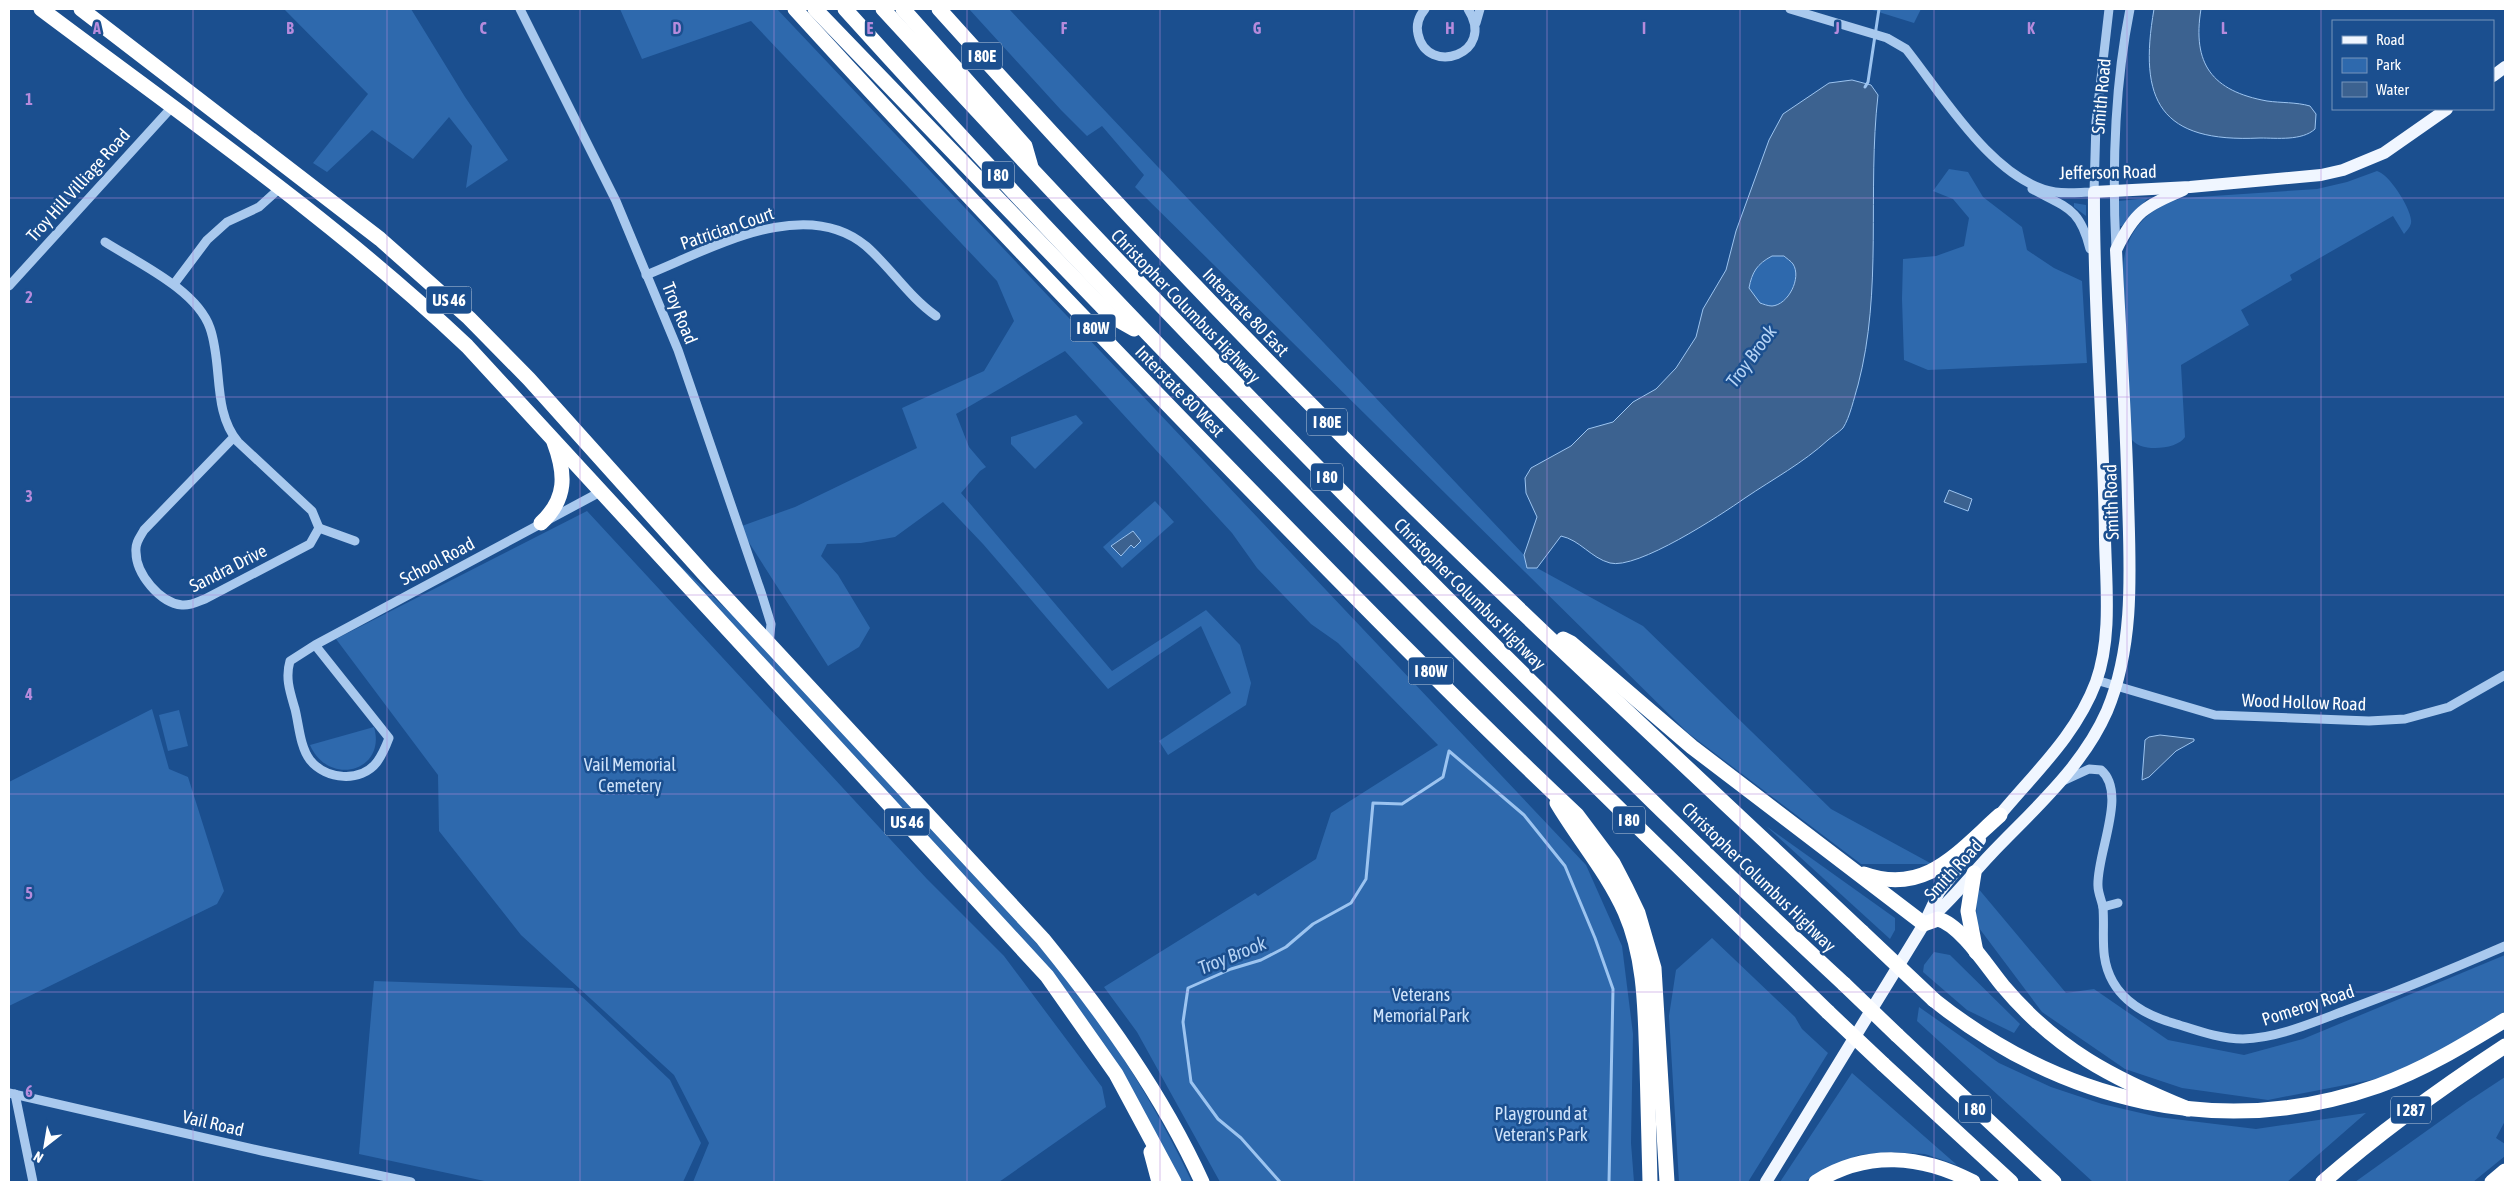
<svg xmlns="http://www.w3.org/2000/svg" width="2514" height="1191" viewBox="0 0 2514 1191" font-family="'Asap Condensed',sans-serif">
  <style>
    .green { fill: #2e69ad }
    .water { fill: #3c6290; stroke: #9cc4f0; fill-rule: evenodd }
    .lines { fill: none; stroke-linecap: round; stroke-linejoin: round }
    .stream { stroke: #9cc4f0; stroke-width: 3 }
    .minor { stroke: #a9c9ee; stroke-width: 9 }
    .major { stroke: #f0f6ff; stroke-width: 12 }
    .highway { stroke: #fff; stroke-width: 15 }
    .highway-bridge { stroke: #fff; stroke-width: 15 }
    .grid { fill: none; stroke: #b68bdc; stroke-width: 1; stroke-opacity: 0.55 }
    .labels { text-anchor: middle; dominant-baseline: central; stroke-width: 5; stroke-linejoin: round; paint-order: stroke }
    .shield { fill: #1b4f8f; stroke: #bbcadd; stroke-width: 1 }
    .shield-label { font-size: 16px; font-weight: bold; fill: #fff }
    .street-label { font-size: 18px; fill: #fff; stroke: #1b4f8f }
    .park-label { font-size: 18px; fill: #cfe3fa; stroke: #1b4f8f }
    .water-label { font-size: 19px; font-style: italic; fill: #b5d3f5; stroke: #1b4f8f }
    .grid-label { font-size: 16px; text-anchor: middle; font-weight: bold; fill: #b68bdc; stroke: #1b4f8f; stroke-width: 5; stroke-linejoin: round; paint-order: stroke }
  </style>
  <rect width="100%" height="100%" fill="#1b4f8f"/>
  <g class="green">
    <polygon points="284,9 411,9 465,97 508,160 466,188 472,146 449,117 413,159 372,130 327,172 313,163 368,94"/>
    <polygon points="620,9 777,9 1586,865 1622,946 1633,1034 1631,1143 1634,1182 1220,1182 1137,1032 1104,987 1255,893 1258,896 1316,859 1331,813 1438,745 1338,643 1311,624 1257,568 1232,533 1065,351 956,414 969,447 986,467 980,471 961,493 1112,671 1206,610 1240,645 1251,683 1246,705 1168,755 1159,741 1231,693 1201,626 1108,689 983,544 943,502 895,537 861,543 827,544 821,556 838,575 870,628 859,647 828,666 739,527 795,507 917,448 902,408 984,371 1014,321 997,281 751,21 642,59"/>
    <polygon points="969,9 1009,9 1524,555 1527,567 1537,568 1643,626 1831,809 1932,864 1861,864 1688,733 1135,187 1144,175 1102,126 1087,136 1061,110"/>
    <polygon points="1869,9 1921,9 1914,23"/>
    <polygon points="1949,169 1968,172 1983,197 2022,227 2027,250 2054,268 2082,281 2087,363 1928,370 1904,360 1902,299 1903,259 1936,256 1964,246 1969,218 1953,199 1933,191"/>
    <path d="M2377,171C2389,174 2410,207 2411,220C2412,225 2408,230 2404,234L2393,216L2290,275L2292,280L2241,310L2249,325L2181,365L2185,437C2177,450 2138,453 2131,438L2123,270C2124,233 2147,207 2183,198L2317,189L2347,182Z"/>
    <polygon points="2148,198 2122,226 2120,226 2119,201"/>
    <polygon points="2074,203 2086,205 2086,216 2074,207"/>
    <path d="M1772,256H1783C1786,258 1791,261 1793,264C1802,277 1788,305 1772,306C1768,306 1763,304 1760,304L1749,289C1752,272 1757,265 1772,256Z"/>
    <polygon points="1076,415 1083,423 1035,469 1011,444 1011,437"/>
    <polygon points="1155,501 1174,522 1122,568 1103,547"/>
    <polygon points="587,511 927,879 1004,956 1102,1087 1106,1107 999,1182 693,1182 709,1143 674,1075 521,935 439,831 438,775 336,639"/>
    <path d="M669,555L740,622L1063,972C1113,1039 1157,1107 1192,1182H1179L1049,969Z"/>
    <polygon points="152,709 169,769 188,777 224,891 217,904 9,1006 9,782"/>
    <polygon points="179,710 188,746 168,751 159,715"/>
    <path d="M374,727C387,772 328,787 310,745Z"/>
    <polygon points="1766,826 1895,918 1895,930 1890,939"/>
    <polygon points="1977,887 2066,993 2094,989 2168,1040 2244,1055 2303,1039 2505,955 2505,1011 2402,1074 2268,1100 2182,1088 2125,1069 2042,1012 1976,924"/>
    <polygon points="1712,938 1795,1017 1802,1029 1828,1053 1748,1182 1679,1182 1669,1016 1676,970"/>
    <polygon points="1934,952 1950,955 2020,1024 2014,1033 1967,1010 1923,972 1924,965"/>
    <polygon points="374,981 573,988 670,1080 701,1143 683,1182 489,1182 359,1154"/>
    <polygon points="1919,1007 1999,1063 2051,1087 2102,1104 2158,1117 2256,1129 2366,1113 2287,1182 2093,1182 1917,1021"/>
    <polygon points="1852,1073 1957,1165 1925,1154 1888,1152 1859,1155 1818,1173 1804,1182 1780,1182"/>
    <polygon points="2505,1077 2505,1121 2496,1138 2505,1144 2505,1156 2473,1182 2355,1182 2467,1102"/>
  </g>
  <g class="water">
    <path d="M2154,9H2201C2192,64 2212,91 2267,101C2281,103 2296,102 2310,106L2316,114L2315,129C2302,141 2277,138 2260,138C2160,143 2138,101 2154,9Z"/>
    <path d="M1852,80L1871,85L1878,95C1867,192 1883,290 1858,385C1854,398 1850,417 1843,428C1839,432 1833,436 1828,440C1803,463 1773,479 1745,498C1721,515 1637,570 1610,563C1591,558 1580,540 1561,536L1537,568H1527L1524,555L1537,517L1526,493L1525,478L1531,468L1571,446L1588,429L1613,422L1633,402L1656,389L1676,368L1696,337L1703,309L1726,270L1736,231L1769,140L1783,114L1829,83ZM1772,256H1784C1786,258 1791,261 1793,264C1802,278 1788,305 1772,306C1768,306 1763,304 1760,303L1749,288C1752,272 1757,264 1772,256Z"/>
    <polygon points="1949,490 1972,499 1968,511 1944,502"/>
    <polygon points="1133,531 1141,541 1134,548 1131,545 1121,556 1111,546"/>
    <polygon points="2160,735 2194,739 2194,741 2176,751 2149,777 2142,780 2145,740 2149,737"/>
  </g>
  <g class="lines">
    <g class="stream">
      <polyline points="1865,87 1868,82 1879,9"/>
      <polyline points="1280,1182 1241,1138 1218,1119 1191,1082 1183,1022 1188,988 1231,969 1261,960 1286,947 1313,924 1351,903 1366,879 1373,803 1402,804 1443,777 1449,751 1524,815 1565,866 1595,938 1613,989 1609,1182"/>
    </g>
    <g class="minor">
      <polyline points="520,9 616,201 678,350 762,595 771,624 769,643"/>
      <path d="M1425,9C1419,16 1416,25 1418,34C1427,77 1497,54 1468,9"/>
      <path d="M1790,9L1887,38L1906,49C1942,94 1994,182 2055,192C2068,194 2081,192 2094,192L2096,122L2109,9"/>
      <polyline points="1476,23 1480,9"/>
      <path d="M2032,189C2067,208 2080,208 2090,249"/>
      <path d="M105,242C138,263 197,290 210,328C223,365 212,411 238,442L312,511L319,528L310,544L205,599C197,602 190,606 182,605C160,603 136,574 136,552C135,543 140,537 144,530L234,437"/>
      <path d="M2116,249C2112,169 2114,88 2130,9"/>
      <path d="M646,275C709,250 804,194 866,246C891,268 909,297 936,316"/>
      <polyline points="174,284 207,240 227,222 259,207 280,188"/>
      <polyline points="9,286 172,107"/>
      <polyline points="319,528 355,541"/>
      <path d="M315,645L389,738C386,746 382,755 377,762C361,783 326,780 310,760C300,747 299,725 295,709C290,692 285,678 290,661L315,645L602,491"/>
      <polyline points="2096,680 2215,715 2369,721 2405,719 2449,707 2505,675"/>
      <path d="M2063,781L2089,769L2101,770C2128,793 2096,855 2098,886C2098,893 2102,901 2103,908C2105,934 2099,958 2113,982C2126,1005 2149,1016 2173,1023C2196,1030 2219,1039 2243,1039C2277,1038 2312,1023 2344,1011C2399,991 2452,969 2505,946"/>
      <polyline points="2103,907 2118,903"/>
      <polyline points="9,1093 262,1151 411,1182"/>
      <polyline points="15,1094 33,1182"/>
    </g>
    <g class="major">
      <polyline points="2493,76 2505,67"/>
      <path d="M1994,822C2031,776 2075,738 2096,682C2112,638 2106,585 2105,539C2104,423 2093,308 2094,192L2190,187L2321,175L2343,170L2384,153L2447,109"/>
      <path d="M1926,922C1951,902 1969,877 1991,854C2033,810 2082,768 2107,711C2135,644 2130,569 2128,499C2126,416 2120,333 2116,250C2135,211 2144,207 2183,190"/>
      <polyline points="1766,1182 1924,924 1939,892 1980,840"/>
    </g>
    <g class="highway">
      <path d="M41,9C186,118 335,221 467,346L1047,976L1116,1074L1174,1182"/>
      <path d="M81,9L380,239L469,318L529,379L706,576L1043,939C1104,1014 1162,1094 1202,1182"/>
      <path d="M795,9C938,166 1085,320 1233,472C1346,588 1459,704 1577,815L1613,863L1626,888L1638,913L1654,968L1667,1182"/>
      <polyline points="815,9 1111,316 1134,329"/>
      <path d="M845,9C1159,357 1491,686 1828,1012"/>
      <path d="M883,9C1083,227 1288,440 1498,649C1612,762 1726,875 1844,984"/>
      <polyline points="903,9 1025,146 1031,167"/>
      <path d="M939,9C1063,147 1190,283 1321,415C1496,592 1681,761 1862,932"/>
      <path d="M541,523C567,499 566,474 554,442"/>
      <path d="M1563,639L1571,643L1692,747L1924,924L1938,919C1961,925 1988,968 2003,986C2057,1050 2112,1078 2188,1109"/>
      <path d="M1557,803C1579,840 1607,872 1625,912C1646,960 1645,1013 1647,1065C1648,1104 1649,1143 1650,1182"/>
      <polyline points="1974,873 1968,911 1976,952"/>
      <path d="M1864,874C1925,896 1958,852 2000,815"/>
      <path d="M1934,1000C2062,1102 2221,1141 2378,1086C2423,1070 2464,1045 2505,1020"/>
      <polyline points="1897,1035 2054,1182"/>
      <polyline points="1883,1064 2011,1182"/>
      <polyline points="1151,1152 1159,1182"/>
      <path d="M1816,1182C1867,1150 1922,1155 1973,1182"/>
      <path d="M2323,1182C2380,1132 2441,1088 2505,1046"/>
      <polyline points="2492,1182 2505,1171"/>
    </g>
    <g class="highway-bridge">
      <polyline points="1862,932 1934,1000"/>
      <polyline points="1844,984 1897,1035"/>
      <polyline points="1828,1012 1883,1064"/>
    </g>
  </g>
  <path class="grid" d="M193,9V1182M387,9V1182M580,9V1182M774,9V1182M967,9V1182M1160,9V1182M1354,9V1182M1547,9V1182M1740,9V1182M1934,9V1182M2127,9V1182M2321,9V1182M9,198H2505M9,397H2505M9,595H2505M9,794H2505M9,992H2505"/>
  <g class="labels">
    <g class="shield">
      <rect x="962" y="42.5" width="40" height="27" rx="4"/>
      <rect x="982" y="161.5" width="32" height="27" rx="4"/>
      <rect x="426.5" y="286.5" width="45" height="27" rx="4"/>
      <rect x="1070.5" y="314.5" width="45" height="27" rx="4"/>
      <rect x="1307" y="408.5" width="40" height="27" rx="4"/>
      <rect x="1311" y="463.5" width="32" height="27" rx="4"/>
      <rect x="1408.5" y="657.5" width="45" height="27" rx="4"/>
      <rect x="1613" y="806.5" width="32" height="27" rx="4"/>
      <rect x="884.5" y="808.5" width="45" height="27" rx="4"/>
      <rect x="1959" y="1095.5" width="32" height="27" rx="4"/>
      <rect x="2391" y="1096.5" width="40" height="27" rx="4"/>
    </g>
    <g class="shield-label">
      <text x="982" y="56">I 80E</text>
      <text x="998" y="175">I 80</text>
      <text x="449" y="300">US 46</text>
      <text x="1093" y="328">I 80W</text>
      <text x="1327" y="422">I 80E</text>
      <text x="1327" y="477">I 80</text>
      <text x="1431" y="671">I 80W</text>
      <text x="1629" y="820">I 80</text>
      <text x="907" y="822">US 46</text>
      <text x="1975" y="1109">I 80</text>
      <text x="2411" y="1110">I 287</text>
    </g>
    <g class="street-label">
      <text transform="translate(2101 96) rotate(-85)">Smith Road</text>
      <text transform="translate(2108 172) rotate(-1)">Jefferson Road</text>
      <text transform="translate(78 185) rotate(-48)">Troy Hill Villiage Road</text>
      <text transform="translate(727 228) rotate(-19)">Patrician Court</text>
      <text transform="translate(1186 306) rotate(46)">Christopher Columbus Highway</text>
      <text transform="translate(1246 312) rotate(46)">Interstate 80 East</text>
      <text transform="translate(680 313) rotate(68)">Troy Road</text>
      <text transform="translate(1180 391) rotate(46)">Interstate 80 West</text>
      <text transform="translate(2111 502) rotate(-92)">Smith Road</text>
      <text transform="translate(437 561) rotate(-28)">School Road</text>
      <text transform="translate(228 568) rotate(-27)">Sandra Drive</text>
      <text transform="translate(1470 594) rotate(45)">Christopher Columbus Highway</text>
      <text transform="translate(2304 702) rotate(2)">Wood Hollow Road</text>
      <text transform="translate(1953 870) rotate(-47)">Smith Road</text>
      <text transform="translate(1759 877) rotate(44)">Christopher Columbus Highway</text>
      <text transform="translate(2308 1005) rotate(-18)">Pomeroy Road</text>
      <text transform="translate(213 1123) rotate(13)">Vail Road</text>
    </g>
    <g class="park-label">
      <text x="630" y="764">Vail Memorial<tspan x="630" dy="21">Cemetery</tspan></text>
      <text x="1421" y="994">Veterans<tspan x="1421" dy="21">Memorial Park</tspan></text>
      <text x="1541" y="1113">Playground at<tspan x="1541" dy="21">Veteran's Park</tspan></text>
    </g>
    <g class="water-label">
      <text transform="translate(1751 356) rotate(-54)">Troy Brook</text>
      <text transform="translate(1232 955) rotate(-22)">Troy Brook</text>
    </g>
  </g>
  <g class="grid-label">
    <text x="97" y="34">A</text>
    <text x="290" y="34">B</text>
    <text x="483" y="34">C</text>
    <text x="677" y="34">D</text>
    <text x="870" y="34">E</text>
    <text x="1064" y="34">F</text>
    <text x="1257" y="34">G</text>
    <text x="1450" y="34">H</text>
    <text x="1644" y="34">I</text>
    <text x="1837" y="34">J</text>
    <text x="2031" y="34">K</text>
    <text x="2224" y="34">L</text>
    <text x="29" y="105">1</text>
    <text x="29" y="303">2</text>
    <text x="29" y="502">3</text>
    <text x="29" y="700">4</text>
    <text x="29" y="899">5</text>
    <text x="29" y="1097">6</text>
  </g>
  <rect width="2514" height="1191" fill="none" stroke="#ffffff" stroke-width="20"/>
  <rect x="2332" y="20" width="162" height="90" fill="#1b4f8f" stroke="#7695bc"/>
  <rect x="2342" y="36" width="25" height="8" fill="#f0f6ff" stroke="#7695bc"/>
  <text x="2376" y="45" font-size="15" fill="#ffffff">Road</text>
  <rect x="2342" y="58" width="25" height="15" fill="#2e69ad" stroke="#7695bc"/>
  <text x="2376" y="70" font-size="15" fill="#ffffff">Park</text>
  <rect x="2342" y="82" width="25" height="15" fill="#3c6290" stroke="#7695bc"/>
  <text x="2376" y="95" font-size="15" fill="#ffffff">Water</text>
  <g transform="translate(45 1146) rotate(211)" stroke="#1b4f8f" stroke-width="4" paint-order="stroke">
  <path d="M0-4L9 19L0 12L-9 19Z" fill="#ffffff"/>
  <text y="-8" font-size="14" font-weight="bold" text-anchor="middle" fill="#ffffff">N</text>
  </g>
</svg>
